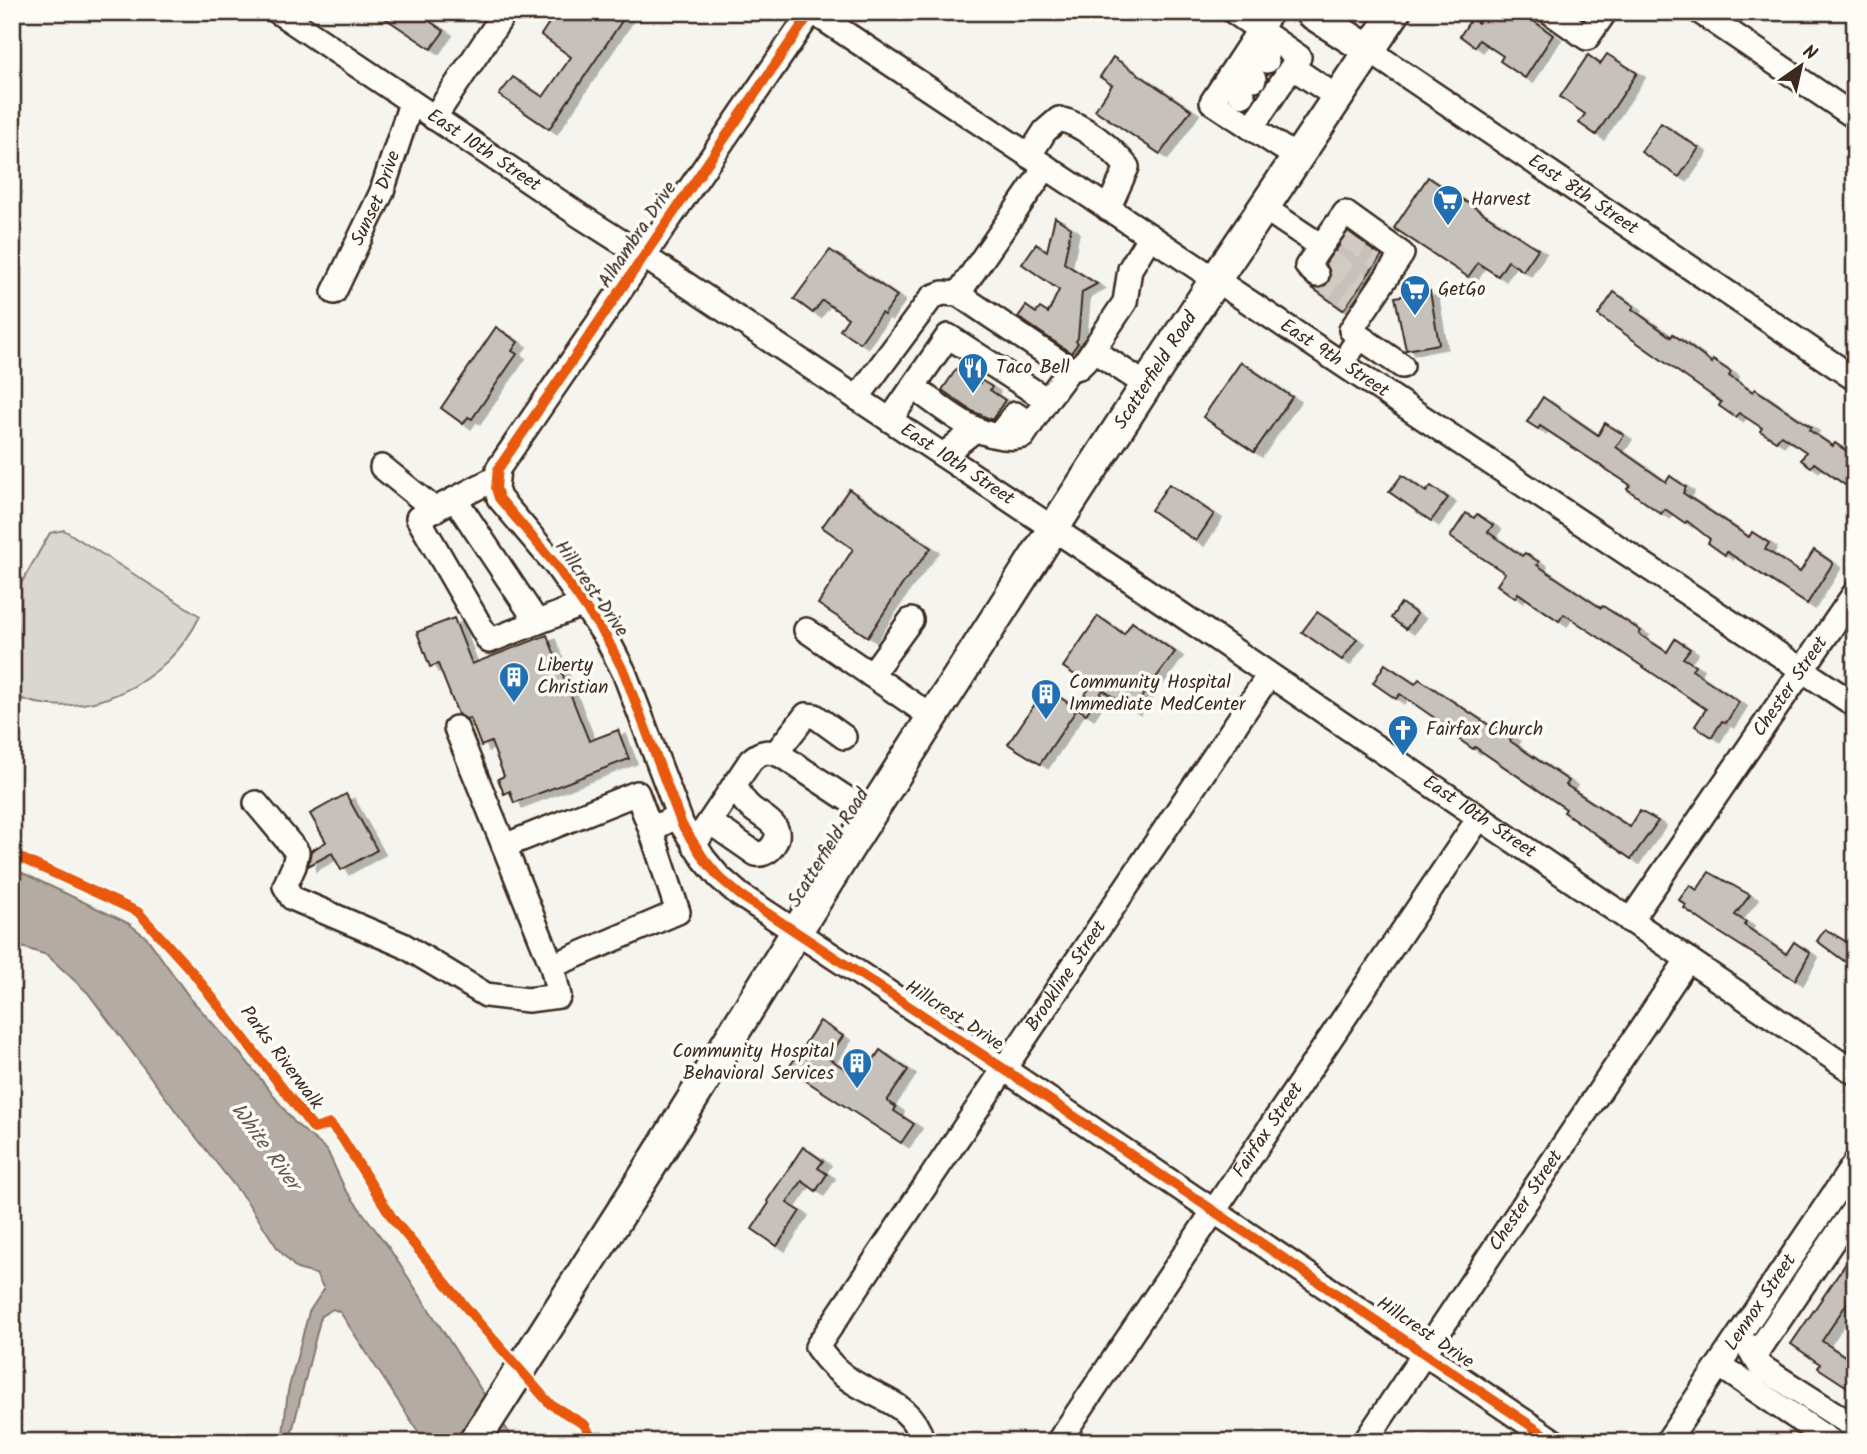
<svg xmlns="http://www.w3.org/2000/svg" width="1867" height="1454" viewBox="0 0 1867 1454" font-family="Kalam,sans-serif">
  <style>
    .green { fill: #dad6d0; stroke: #8a8077; stroke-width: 2 }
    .water { fill: #b4aca4; stroke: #84786e; stroke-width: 2 }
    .building { fill: #c7c1bb; stroke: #3b2a1e; stroke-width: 2; filter: url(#shadow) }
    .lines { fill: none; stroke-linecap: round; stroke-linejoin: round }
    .minor-tunnel { stroke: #d0ccc4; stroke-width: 23; stroke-dasharray: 23 11; stroke-linecap: butt }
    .minor-casing { stroke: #3b2a1e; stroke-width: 28 }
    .major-casing { stroke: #3b2a1e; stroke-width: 35 }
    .minor { stroke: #fdfcf7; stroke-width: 23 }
    .major { stroke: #fdfcf7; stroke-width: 30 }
    .cycleway-casing { stroke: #fdfcf7; stroke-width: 15 }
    .cycleway { stroke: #e8590c; stroke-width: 10 }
    .labels { text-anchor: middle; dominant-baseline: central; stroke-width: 7; stroke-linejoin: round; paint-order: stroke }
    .street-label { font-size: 19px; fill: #3b2a1e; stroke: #fdfcf7 }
    .poi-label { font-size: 19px; fill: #3b2a1e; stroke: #fdfcf7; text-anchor: start }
    .water-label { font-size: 21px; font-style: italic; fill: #65584d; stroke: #fdfcf7 }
  </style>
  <defs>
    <filter id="shadow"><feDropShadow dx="8" dy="4.5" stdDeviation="0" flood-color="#0004"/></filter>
  </defs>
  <rect width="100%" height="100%" fill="#f5f4ee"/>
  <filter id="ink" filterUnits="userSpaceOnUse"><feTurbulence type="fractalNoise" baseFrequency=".0143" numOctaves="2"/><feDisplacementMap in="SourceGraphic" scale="14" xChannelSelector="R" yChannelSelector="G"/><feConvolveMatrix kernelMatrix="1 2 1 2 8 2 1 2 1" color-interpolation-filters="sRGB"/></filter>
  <g filter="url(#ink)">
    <path class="green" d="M64,530L200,616C168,683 84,727 12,695V599L50,533Z"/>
    <polygon class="water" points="12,868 128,923 147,938 190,998 244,1058 295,1123 327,1150 345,1189 389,1248 515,1442 425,1442 340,1312 333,1309 321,1316 292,1432 288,1442 282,1442 288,1391 309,1312 324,1289 316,1274 297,1269 278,1249 248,1203 181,1118 88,993 47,955 12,944"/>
    <g class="building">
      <polygon points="376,12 416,12 444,31 431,49"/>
      <polygon points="556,12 628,12 549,129 499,95 513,77 543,97 571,57 541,35"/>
      <polygon points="1485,12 1521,12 1553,35 1525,78 1500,61 1503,56 1479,40 1475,47 1460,36 1471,19 1478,23"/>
      <polygon points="1607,54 1637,73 1596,135 1579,123 1585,114 1560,97 1588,55 1600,64"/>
      <polygon points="1113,57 1191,110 1160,154 1095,110 1112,85 1100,77"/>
      <polygon points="1661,123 1699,148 1679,177 1641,152"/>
      <polygon points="1428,177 1538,249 1523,271 1508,261 1498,276 1478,263 1468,277 1394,228"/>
      <polygon points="1055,217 1071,228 1064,263 1097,284 1082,292 1078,338 1076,341 1078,343 1071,353 1018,317 1026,306 1036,313 1040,308 1048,313 1059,290 1022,264 1036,244 1047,251"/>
      <polygon points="1348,233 1381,256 1343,310 1311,287 1321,288 1328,284 1330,271 1326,264"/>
      <polygon points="830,250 897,296 884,315 881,313 860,343 840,330 848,318 825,302 822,301 813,313 794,299"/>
      <polygon points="1430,291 1439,344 1406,350 1395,297"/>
      <polygon points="1614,292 1634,306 1632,309 1671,337 1673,334 1712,363 1713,360 1731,372 1729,376 1753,392 1755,389 1811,427 1809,430 1833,446 1835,443 1855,457 1855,492 1814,463 1811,467 1801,460 1806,452 1781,435 1776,441 1760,431 1762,428 1739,413 1735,417 1719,406 1721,402 1598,315"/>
      <polygon points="496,327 518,342 512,351 517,354 472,419 468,417 463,424 441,408"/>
      <polygon points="1241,362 1292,397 1254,452 1203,417"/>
      <polygon points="957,368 980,383 981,380 992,387 990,390 1005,400 992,420 972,411 942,390"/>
      <polygon points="1543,397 1598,435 1605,423 1624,435 1616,447 1666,482 1670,476 1686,487 1683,493 1749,537 1752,532 1769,543 1765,549 1800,572 1814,550 1833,563 1807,604 1727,552 1725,555 1708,543 1710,539 1687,521 1685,523 1665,509 1661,514 1627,489 1630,485 1540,426 1538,429 1527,422"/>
      <polygon points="1402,475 1426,492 1431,486 1448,498 1431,521 1389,492"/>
      <polygon points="1169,484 1214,514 1196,541 1151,510"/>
      <polygon points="849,489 931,548 902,585 868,637 818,604 853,549 822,527"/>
      <polygon points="1466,513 1474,518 1477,514 1493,525 1488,532 1495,537 1522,556 1525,553 1539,562 1537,565 1601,608 1603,606 1641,631 1639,634 1667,652 1675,639 1690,649 1683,658 1695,665 1692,670 1739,702 1726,723 1722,721 1712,737 1695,726 1706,709 1697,703 1564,614 1559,621 1518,593 1515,598 1497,585 1505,573 1450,537"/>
      <polygon points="1401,603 1417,614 1406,629 1391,618"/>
      <polygon points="1317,612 1357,639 1342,660 1302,632"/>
      <polygon points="1098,616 1124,634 1132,622 1175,652 1132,710 1103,690 1086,714 1076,707 1091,686 1063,667"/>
      <polygon points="454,618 472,664 547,635 589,741 618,730 629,759 514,803 510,791 504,794 498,779 504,776 491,742 481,746 470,718 466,719 458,714 438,664 430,667 417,632"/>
      <polygon points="1385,664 1415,684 1419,679 1495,729 1496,727 1512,737 1510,741 1569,781 1566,785 1630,827 1640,811 1658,821 1631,859 1564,812 1566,809 1475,747 1473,749 1457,738 1459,735 1400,694 1396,699 1373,683"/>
      <polygon points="1046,688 1077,709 1040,764 1008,744"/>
      <polygon points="346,794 377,850 341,870 332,853 308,866 311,851 326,842 310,814"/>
      <polygon points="1709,872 1750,895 1735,915 1746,922 1744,925 1786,954 1794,942 1810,953 1795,980 1711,927 1684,908 1686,905 1679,900 1690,885 1697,890"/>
      <polygon points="1825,929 1855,947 1855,969 1817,941"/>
      <polygon points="820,1021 843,1036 828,1058 861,1079 880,1050 908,1070 887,1101 896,1107 894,1111 914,1124 901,1143 788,1069"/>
      <polygon points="803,1147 823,1161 818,1168 827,1174 816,1191 802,1181 787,1203 800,1211 777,1246 752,1229 769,1203 767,1201"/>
      <polygon points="1855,1250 1855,1291 1822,1341 1855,1363 1855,1392 1818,1368 1820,1364 1791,1344"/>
    </g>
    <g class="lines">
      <g class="minor-tunnel">
        <polyline points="1346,235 1379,258"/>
        <polyline points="1328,261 1361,284"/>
        <polyline points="1317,275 1351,298"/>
      </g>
      <g class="minor-casing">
        <g id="minor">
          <path id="s1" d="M278,12L579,215L645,257L1129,579L1855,1073"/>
          <polyline points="811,12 498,469 496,488 499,498 555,564 606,637 624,672 682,825 704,859 719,877 740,895 1004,1069 1555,1442"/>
          <path id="s2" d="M813,12L1855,705"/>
          <polyline points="1234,12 1299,57 1292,67"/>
          <polyline points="1271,12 1212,102 1298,158"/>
          <polyline points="1550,12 1587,38 1605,12"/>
          <polyline points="1700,12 1855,117"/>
          <polyline points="1249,48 1267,61"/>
          <path id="s3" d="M1370,51L1855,379"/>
          <polyline points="1236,67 1254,79"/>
          <polyline points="1226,82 1243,95"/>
          <polyline points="434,118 505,12"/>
          <polyline points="1251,128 1292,67 1338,98"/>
          <path d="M1029,156L1045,131L1059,119C1083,124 1112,148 1127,167L1108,209"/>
          <polyline points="1264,208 1321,246 1345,213 1402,254 1351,330 1360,337"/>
          <polyline points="1317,275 1307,266 1321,246"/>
          <path id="s4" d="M334,292L381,194L411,103"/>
          <polyline points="958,294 1046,167"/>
          <polyline points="1093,350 1146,385"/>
          <polyline points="1351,350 1360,337 1402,366"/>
          <polyline points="1070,369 1079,367 1087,359 1125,302 1130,269 1150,236"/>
          <path d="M913,387C945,409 982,445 1023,436L1031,424L1015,414L998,436"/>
          <polyline points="857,398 932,297 943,293 958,294 1070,369 1047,400"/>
          <polyline points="890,420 948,336 1047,400 1031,424"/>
          <polyline points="943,455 975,430"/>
          <polyline points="382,467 435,510"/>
          <polyline points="496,478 418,518 489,641 584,604"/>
          <polyline points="455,499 537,622"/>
          <polyline points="806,630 932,717"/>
          <polyline points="871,675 911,620"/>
          <polyline points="456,728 504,846"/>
          <polyline points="776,753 806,715 815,716 844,737"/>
          <polyline points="256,803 297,852 294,866 285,886 292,898 403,945 486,995 528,1000 559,996 552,966"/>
          <path d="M710,822L756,854C764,855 770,851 774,844C787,823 756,816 746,803C741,798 738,790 735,784"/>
          <polyline points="651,830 678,912 552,966 504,846 637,793 651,830 677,816"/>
          <path d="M694,845L751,760C761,751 769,750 782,756L870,814"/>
          <path id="s5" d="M1630,921L1855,593"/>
          <polyline points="1747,1345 1760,1366 1855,1427"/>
          <polyline points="1754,1357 1855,1208"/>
          <polyline points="1719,1365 1832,1442"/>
          <path id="s6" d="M923,1442C912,1403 881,1400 853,1382C838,1373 827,1361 817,1347L1269,675"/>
          <path id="s7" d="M1058,1442L1479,818"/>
          <path id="s8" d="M1365,1442L1688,959"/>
          <path id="s9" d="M1667,1442L1855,1163"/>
        </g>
      </g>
      <g class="major-casing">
        <g id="major">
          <polyline points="1310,12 1370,51"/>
          <path id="s10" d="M474,1442L647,1172L848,849L1053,529L1215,280L1395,12"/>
        </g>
      </g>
      <use href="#minor" class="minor"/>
      <use href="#major" class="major"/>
      <g class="cycleway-casing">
        <g id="cycleway">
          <polyline points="811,12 498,469 496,488 499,498 555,564 606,637 624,672 682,825 704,859 719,877 740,895 1004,1069 1555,1442"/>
          <polyline points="12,854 138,912 194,974 314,1129 330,1124 342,1138 393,1219 479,1323 550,1404 585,1425 593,1442"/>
        </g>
      </g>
      <use href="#cycleway" class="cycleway"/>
    </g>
  </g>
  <defs>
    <g id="supermarket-pin" transform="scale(1.575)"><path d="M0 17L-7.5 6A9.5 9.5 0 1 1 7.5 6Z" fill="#1f6fb2" stroke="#fdfcf7"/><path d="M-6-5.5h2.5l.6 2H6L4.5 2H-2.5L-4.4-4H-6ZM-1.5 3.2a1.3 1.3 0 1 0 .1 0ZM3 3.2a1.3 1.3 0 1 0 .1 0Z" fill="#fff"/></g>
    <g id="restaurant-pin" transform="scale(1.575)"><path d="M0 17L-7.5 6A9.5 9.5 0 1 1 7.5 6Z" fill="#1f6fb2" stroke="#fdfcf7"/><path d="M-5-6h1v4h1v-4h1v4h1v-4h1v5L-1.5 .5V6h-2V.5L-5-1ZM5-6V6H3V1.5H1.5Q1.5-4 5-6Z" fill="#fff"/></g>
    <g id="building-pin" transform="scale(1.575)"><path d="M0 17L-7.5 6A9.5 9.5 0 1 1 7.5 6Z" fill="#1f6fb2" stroke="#fdfcf7"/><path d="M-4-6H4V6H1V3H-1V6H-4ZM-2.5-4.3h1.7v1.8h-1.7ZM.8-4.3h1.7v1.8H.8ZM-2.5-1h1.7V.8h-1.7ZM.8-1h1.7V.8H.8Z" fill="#fff"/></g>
    <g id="church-pin" transform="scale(1.575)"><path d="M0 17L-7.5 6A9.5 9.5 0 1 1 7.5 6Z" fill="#1f6fb2" stroke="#fdfcf7"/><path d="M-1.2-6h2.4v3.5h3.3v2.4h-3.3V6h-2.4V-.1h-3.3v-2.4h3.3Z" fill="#fff"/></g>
  </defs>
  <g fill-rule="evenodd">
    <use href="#supermarket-pin" x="1448" y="200"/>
    <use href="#supermarket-pin" x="1415" y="290"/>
    <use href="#restaurant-pin" x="973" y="368"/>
    <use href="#building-pin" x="514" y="677"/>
    <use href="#building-pin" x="1046" y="694"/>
    <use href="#church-pin" x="1403" y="730"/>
    <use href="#building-pin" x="857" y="1063"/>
  </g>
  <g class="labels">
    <g class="street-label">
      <text stroke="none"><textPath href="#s1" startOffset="248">East 10th Street</textPath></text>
      <text stroke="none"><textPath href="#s3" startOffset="257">East 8th Street</textPath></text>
      <text stroke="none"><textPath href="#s4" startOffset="103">Sunset Drive</textPath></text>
      <text transform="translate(638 235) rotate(-56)">Alhambra Drive</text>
      <text stroke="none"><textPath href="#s2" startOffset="626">East 9th Street</textPath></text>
      <text stroke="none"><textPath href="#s10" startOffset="1270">Scatterfield Road</textPath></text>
      <text stroke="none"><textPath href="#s1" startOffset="816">East 10th Street</textPath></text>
      <text transform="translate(591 589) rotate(55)">Hillcrest Drive</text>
      <text stroke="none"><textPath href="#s5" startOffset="284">Chester Street</textPath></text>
      <text stroke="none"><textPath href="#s1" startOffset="1446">East 10th Street</textPath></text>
      <text transform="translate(829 848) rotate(-58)">Scatterfield Road</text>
      <text stroke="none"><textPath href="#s6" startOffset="593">Brookline Street</textPath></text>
      <text transform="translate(954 1016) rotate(33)">Hillcrest Drive</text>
      <text transform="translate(281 1058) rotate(53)">Parks Riverwalk</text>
      <text stroke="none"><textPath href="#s7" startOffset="376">Fairfax Street</textPath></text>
      <text stroke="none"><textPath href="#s8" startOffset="290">Chester Street</textPath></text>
      <text stroke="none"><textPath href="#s9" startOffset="168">Lennox Street</textPath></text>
      <text transform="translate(1425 1333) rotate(34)">Hillcrest Drive</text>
    </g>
    <g class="poi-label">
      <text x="1471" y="200">Harvest</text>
      <text x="1438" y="290">GetGo</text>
      <text x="996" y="368">Taco Bell</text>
      <text x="537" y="666">Liberty<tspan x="537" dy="22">Christian</tspan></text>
      <text x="1069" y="683">Community Hospital<tspan x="1069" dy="22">Immediate MedCenter</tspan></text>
      <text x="1426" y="730">Fairfax Church</text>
      <text x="834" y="1052" text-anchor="end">Community Hospital<tspan x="834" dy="22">Behavioral Services</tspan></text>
    </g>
    <g class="water-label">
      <text transform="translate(265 1147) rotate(54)">White River</text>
    </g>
  </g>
  <rect width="1867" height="1454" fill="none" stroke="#fdfcf7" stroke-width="42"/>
  <rect x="21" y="21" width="1825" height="1412" fill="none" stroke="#3b2a1e" stroke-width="2.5" filter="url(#ink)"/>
  <g transform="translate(1801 66) rotate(34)" stroke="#fdfcf7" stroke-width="5" paint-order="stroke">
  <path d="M0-5L12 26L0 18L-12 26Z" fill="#3b2a1e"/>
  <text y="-10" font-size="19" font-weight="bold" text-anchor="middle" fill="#3b2a1e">N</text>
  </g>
</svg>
